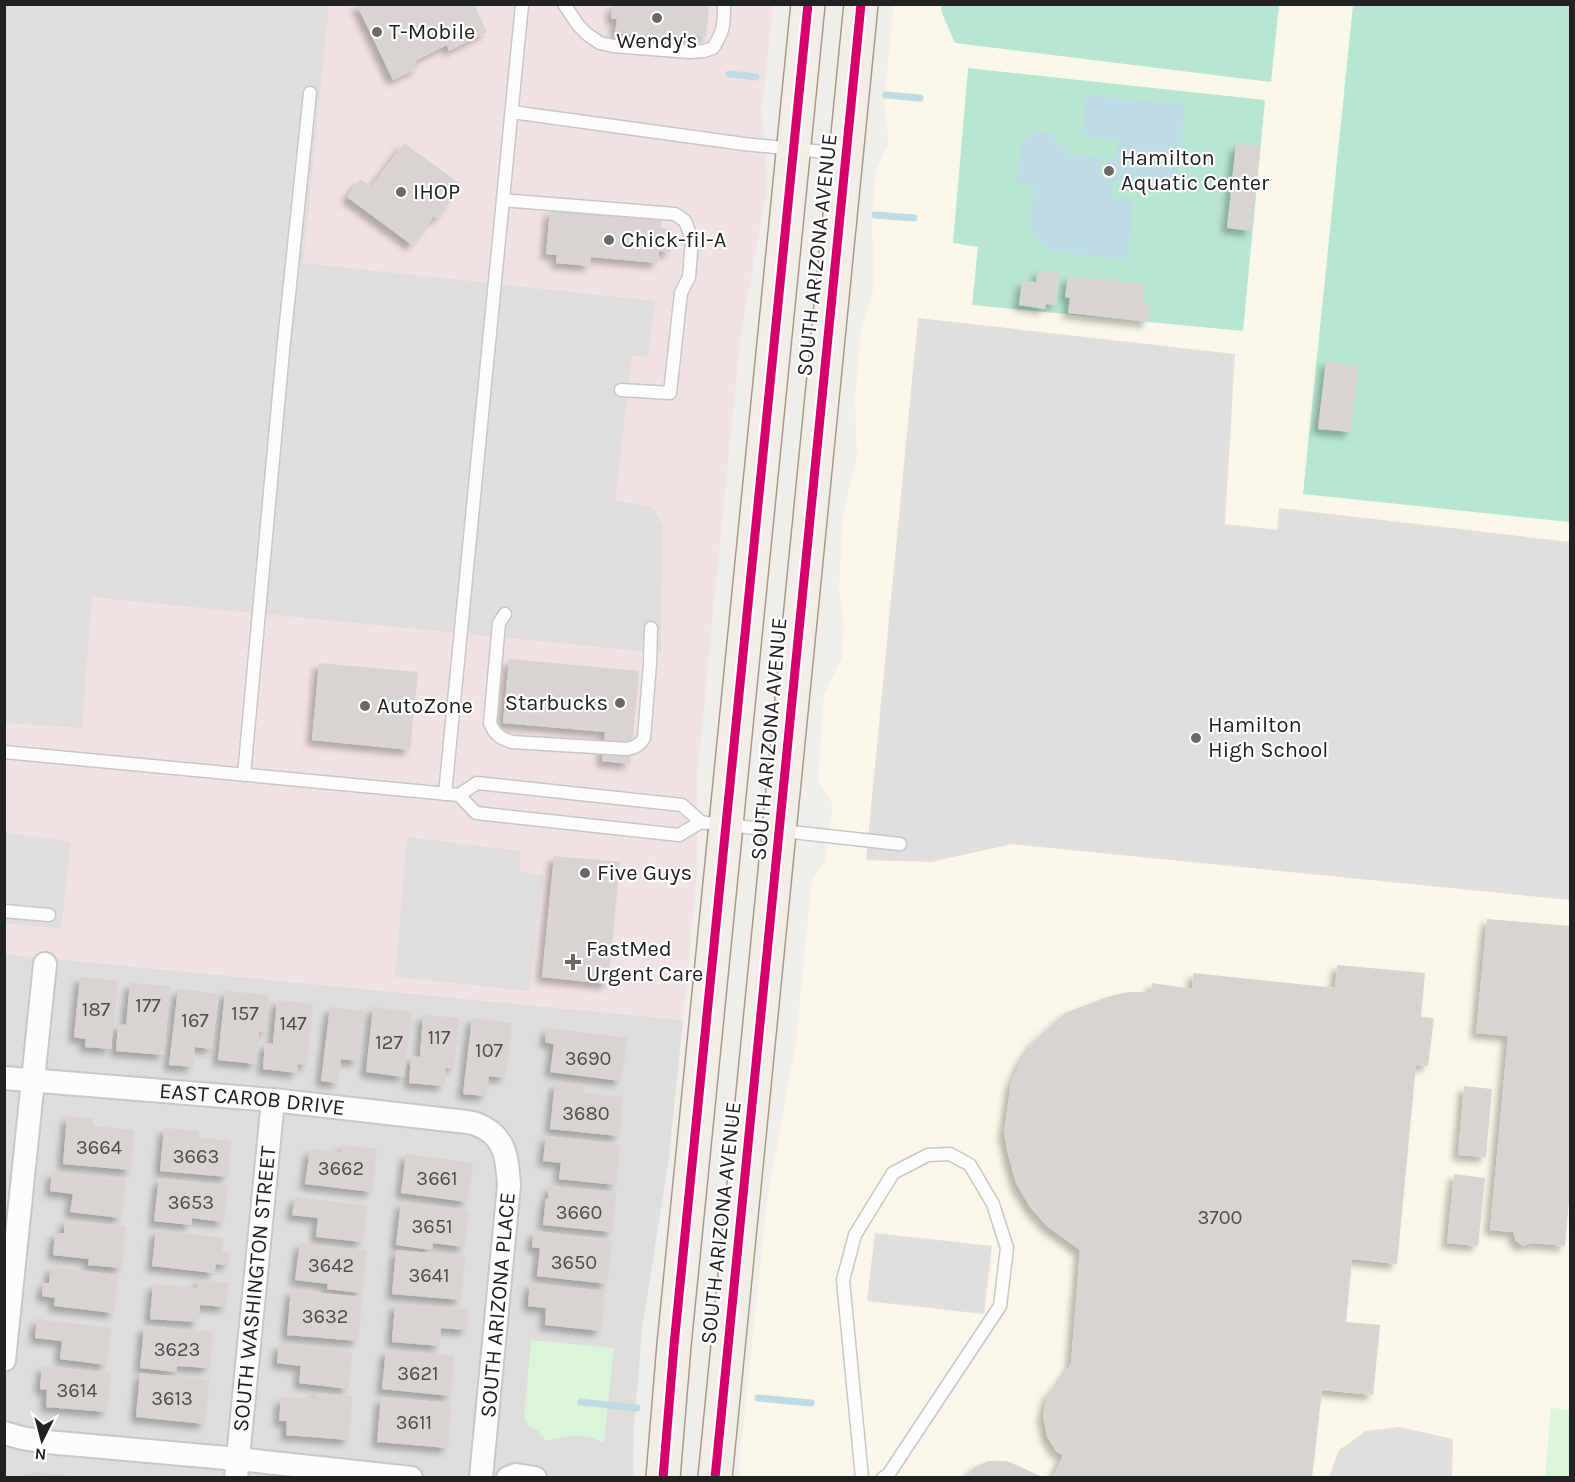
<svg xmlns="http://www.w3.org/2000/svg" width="1575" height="1482" viewBox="0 0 1575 1482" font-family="Karla,sans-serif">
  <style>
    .residential { fill: #dfdedc }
    .commercial { fill: #f1e3e1 }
    .education { fill: #f8f7e8 }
    .park { fill: #daf5da }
    .pitch { fill: #b7e6d2 }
    .parking { fill: #e0dfde }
    .water { fill: #bfdbe3 }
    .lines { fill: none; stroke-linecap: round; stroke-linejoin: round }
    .stream { stroke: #bfdbe3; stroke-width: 7 }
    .building { fill: #d7d4d2; filter: url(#shadow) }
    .lane-casing { stroke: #c9c8c7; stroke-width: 15 }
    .street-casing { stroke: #c9c8c7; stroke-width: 26 }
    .primary-casing { stroke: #a79c86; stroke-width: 36 }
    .lane { stroke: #fdfcfc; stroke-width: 12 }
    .street { stroke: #fdfcfc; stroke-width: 22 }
    .primary { stroke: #f3ede7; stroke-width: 33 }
    .cycleway-casing { stroke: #fff; stroke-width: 13 }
    .cycleway { stroke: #d6006c; stroke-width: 9 }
    .poi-dot { fill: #6a6968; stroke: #fff; stroke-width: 2 }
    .labels { text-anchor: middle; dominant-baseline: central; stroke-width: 4.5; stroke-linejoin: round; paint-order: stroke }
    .number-label { font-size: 20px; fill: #4f4e4e }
    .poi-label { font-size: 22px; fill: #222; stroke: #fff; text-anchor: start }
    .street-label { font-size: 22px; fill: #222; stroke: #fff }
  </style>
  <defs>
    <filter id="shadow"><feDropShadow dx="-5.5" dy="5.5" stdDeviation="3" flood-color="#0004"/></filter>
  </defs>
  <rect width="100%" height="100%" fill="#f0eeeb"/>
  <polygon class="residential" points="4,954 683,1020 668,1165 642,1329 634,1427 633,1477 5,1477"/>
  <polygon class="commercial" points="4,5 773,5 762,110 767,189 741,334 724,503 698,769 697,871 683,1020 5,954"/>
  <polygon class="education" points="894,5 1570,5 1570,1477 740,1478 739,1466 767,1202 796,1042 812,879 825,861 833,804 818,782 824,694 842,659 844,626 839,589 843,515 857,456 855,398 861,331 874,287 872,220 876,172 889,141 884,103"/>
  <g class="park">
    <path d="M531,1340L614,1348L604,1443C583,1432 567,1436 545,1441L544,1437L539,1435V1431C532,1428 527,1426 524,1418Z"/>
    <polygon points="1551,1408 1570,1410 1570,1477 1545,1477"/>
  </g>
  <g class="pitch">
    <polygon points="941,5 1279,5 1271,82 955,43 942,13"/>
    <polygon points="1353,5 1570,5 1570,522 1303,494"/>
    <polygon points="968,68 1265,100 1243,331 972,305 978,247 953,243"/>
  </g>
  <g class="parking">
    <polygon points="4,5 329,5 303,263 655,301 648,357 632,356 615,501 651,506 663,525 661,653 92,597 82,728 5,723"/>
    <polygon points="918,318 1235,354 1225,524 1277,530 1279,508 1570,542 1570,900 1012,844 931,862 866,860"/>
    <polygon points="5,832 71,842 61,929 5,923"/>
    <polygon points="407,837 520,851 520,871 543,875 529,991 395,977"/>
    <polygon points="875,1233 992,1246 984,1314 867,1301"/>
    <polygon points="1400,1427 1453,1439 1452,1477 1329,1477 1339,1450 1366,1431"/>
  </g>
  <polygon class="water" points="1086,95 1185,104 1177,185 1115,180 1113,197 1133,200 1128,259 1052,252 1042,244 1033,235 1030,222 1034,187 1016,184 1022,138 1032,137 1033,131 1054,133 1054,144 1066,146 1066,154 1099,157 1100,170 1117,152 1118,140 1082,136"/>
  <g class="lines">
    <g class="stream">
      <polyline points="729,74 756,77"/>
      <polyline points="886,95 920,98"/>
      <polyline points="875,215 914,218"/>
      <polyline points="758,1398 811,1403"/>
      <polyline points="581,1402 637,1408"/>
    </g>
  </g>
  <g class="building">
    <polygon points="358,4 474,4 487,32 449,51 447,45 415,61 418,68 393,80 357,5"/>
    <polygon points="613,4 709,4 706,37 690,35 689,41 668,38 668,44 649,42 650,36 615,33 617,19 611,19"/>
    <polygon points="404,143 459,183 448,197 452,199 437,219 434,216 412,245 347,197 360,179 371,187"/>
    <polygon points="1236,144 1260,146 1251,231 1227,228"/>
    <polygon points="550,210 662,220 661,228 672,229 670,253 659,251 658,263 591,257 590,266 556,263 557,255 546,254"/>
    <polygon points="1038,270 1059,273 1056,305 1046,304 1045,309 1019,305 1022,281 1036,282"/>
    <polygon points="1068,276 1145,284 1143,303 1150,304 1148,322 1068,313 1070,298 1065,297"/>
    <polygon points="1326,361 1358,365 1351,432 1318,429"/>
    <polygon points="509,659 639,671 630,764 602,761 605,732 503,723"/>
    <polygon points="319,663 418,672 410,750 312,740"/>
    <polygon points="554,856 620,862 608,984 542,977"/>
    <polygon points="1487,919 1570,926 1570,1187 1565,1246 1532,1243 1523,1246 1516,1241 1513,1232 1490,1230 1508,1036 1476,1033"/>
    <polygon points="1337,965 1425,973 1421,1017 1434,1018 1428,1066 1416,1065 1397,1264 1352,1259 1346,1322 1380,1325 1373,1395 1322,1390 1312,1478 1053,1478 1063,1455 1056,1451 1047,1436 1043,1416 1047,1397 1060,1381 1071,1364 1080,1250 1047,1226 1030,1207 1016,1183 1008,1154 1004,1133 1011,1083 1021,1061 1034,1041 1065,1013 1107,997 1128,992 1151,992 1152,983 1192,989 1193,973 1335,988"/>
    <polygon points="80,977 118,981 111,1049 85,1047 86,1039 74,1037"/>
    <polygon points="130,983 170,986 164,1055 116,1051 118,1024 126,1025"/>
    <polygon points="178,989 219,994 212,1049 195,1047 193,1067 169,1065"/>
    <polygon points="225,991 269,995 266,1032 259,1031 256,1064 218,1060"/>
    <polygon points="277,1000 313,1004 307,1065 298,1064 298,1073 263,1069 265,1043 273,1044"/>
    <polygon points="330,1007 364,1011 358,1061 341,1059 338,1083 321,1081"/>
    <polygon points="373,1007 412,1012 404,1077 366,1072"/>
    <polygon points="423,1015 459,1018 454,1068 446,1068 444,1086 409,1083 411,1056 420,1057"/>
    <polygon points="472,1018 512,1023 505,1078 489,1076 486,1096 463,1094"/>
    <polygon points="547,1028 627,1038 621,1081 550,1072 554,1044 545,1042"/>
    <polygon points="555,1083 584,1086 583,1093 623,1097 619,1136 550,1129"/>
    <polygon points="1464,1086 1492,1089 1486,1157 1458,1155"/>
    <polygon points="67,1116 93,1119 93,1126 134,1130 131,1170 63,1164"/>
    <polygon points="164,1128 199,1131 199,1138 231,1141 228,1177 160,1171"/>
    <polygon points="546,1136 620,1144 616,1185 559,1179 561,1163 543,1161"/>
    <polygon points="341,1145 377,1149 372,1192 305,1184 310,1149 341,1152"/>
    <polygon points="406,1154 473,1163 467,1202 401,1193"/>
    <polygon points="52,1172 126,1181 121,1218 70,1212 73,1194 50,1191"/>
    <polygon points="1454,1174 1485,1178 1478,1246 1447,1243"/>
    <polygon points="159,1178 228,1186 223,1222 192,1218 191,1225 154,1221"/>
    <polygon points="549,1186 616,1192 612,1232 543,1225 546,1198 548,1199"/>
    <polygon points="295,1197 367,1206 363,1242 316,1237 318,1218 292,1215"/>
    <polygon points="401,1202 469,1210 464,1247 433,1243 432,1250 396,1245"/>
    <polygon points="65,1220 125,1226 122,1268 88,1265 89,1259 53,1255 55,1233 64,1233"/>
    <polygon points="156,1230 223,1238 222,1252 230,1253 229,1265 216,1264 214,1273 152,1266"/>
    <polygon points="534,1231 612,1240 607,1284 537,1276 540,1248 532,1247"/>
    <polygon points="300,1243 367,1251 362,1293 327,1289 328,1284 295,1280"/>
    <polygon points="396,1250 465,1256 461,1300 392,1294"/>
    <polygon points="51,1267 118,1275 114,1313 54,1306 55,1298 42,1296 43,1283 49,1283"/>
    <polygon points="198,1280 229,1283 226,1307 200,1305 198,1322 150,1319 153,1284 197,1288"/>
    <polygon points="530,1283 605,1291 601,1331 545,1325 546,1308 528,1306"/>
    <polygon points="291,1290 362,1297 358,1341 287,1335"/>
    <polygon points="395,1304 468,1310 467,1330 441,1328 440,1346 392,1342"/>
    <polygon points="37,1319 111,1328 107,1365 60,1359 62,1341 35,1338"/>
    <polygon points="144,1326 213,1332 210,1368 177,1366 176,1372 140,1368"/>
    <polygon points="279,1344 352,1352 348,1389 299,1383 301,1366 277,1363"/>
    <polygon points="386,1350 454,1356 451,1396 382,1389"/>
    <polygon points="42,1366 111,1373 107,1412 46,1407 47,1390 40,1389"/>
    <polygon points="140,1373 209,1380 205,1424 136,1417"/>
    <polygon points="315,1393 352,1396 349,1440 286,1435 287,1421 279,1421 281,1397 315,1399"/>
    <polygon points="381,1397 451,1403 448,1448 377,1442"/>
    <polygon points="988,1461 1007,1461 1045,1478 966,1478 973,1468"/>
    <polygon points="31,1472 73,1476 73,1478 30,1478"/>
  </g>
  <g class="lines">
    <g class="lane-casing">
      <g id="lane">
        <path d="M564,4L578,25L588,35L600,43L613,46L690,52L704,51L713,48C724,31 724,24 724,4"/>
        <polyline points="512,112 744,144 844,154"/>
        <polyline points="503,200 675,214 685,221 692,239 689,277 681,293 670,393 621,390"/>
        <path d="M505,614L499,623L490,723C495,735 500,738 512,742L627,749C635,748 640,745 644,738L650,663L651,628"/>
        <polyline points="4,752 459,795 476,813 679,835 701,822"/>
        <polyline points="244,775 283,351 310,93"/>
        <polyline points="445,794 522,4"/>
        <polyline points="459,795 477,783 682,805 701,822 707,823"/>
        <polyline points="728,825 900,844"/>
        <polyline points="4,911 49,915"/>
        <polyline points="862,1478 843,1280 855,1235 893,1173 928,1155 950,1154 970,1165 993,1204 1007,1248 1000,1306 888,1475 883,1478"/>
      </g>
    </g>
    <g class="street-casing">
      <g id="street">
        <path id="s1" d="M4,1078L273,1100L449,1120C457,1121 468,1121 476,1124C506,1135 507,1158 509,1185L481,1478"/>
        <polyline points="4,1360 45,964"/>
        <polyline points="4,1433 22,1438 47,1442 238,1459 411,1478"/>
        <path id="s2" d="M236,1478L273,1100"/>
        <polyline points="508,1478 516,1475 535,1478"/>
      </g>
    </g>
    <g class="primary-casing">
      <g id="primary">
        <polyline points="663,1478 674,1345 808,4"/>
        <polyline points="715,1478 861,4"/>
      </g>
    </g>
    <use href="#lane" class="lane"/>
    <use href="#street" class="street"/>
    <use href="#primary" class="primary"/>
    <g class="cycleway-casing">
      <g id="cycleway">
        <polyline points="663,1478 674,1345 808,4"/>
        <polyline points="715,1478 861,4"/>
      </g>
    </g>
    <use href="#cycleway" class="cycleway"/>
  </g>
  <g class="poi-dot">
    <circle cx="657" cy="18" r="6"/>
    <circle cx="377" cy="32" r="6"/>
    <circle cx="1109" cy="171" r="6"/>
    <circle cx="401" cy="192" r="6"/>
    <circle cx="609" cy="240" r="6"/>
    <circle cx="620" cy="703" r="6"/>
    <circle cx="365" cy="706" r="6"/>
    <circle cx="1196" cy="738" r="6"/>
    <circle cx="585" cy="873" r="6"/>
    <path d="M570 953h6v6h6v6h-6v6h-6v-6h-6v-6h6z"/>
  </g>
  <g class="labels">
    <g class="number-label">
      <text x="148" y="1005">177</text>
      <text x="96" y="1009">187</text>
      <text x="245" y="1013">157</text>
      <text x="195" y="1020">167</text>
      <text x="293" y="1023">147</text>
      <text x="439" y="1037">117</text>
      <text x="389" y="1042">127</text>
      <text x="489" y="1050">107</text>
      <text x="588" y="1058">3690</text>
      <text x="586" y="1113">3680</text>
      <text x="99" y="1147">3664</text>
      <text x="196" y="1156">3663</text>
      <text x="341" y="1168">3662</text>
      <text x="437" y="1178">3661</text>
      <text x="191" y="1202">3653</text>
      <text x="579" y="1212">3660</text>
      <text x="1220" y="1217">3700</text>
      <text x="432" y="1226">3651</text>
      <text x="574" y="1262">3650</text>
      <text x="331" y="1265">3642</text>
      <text x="429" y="1275">3641</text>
      <text x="325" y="1316">3632</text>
      <text x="177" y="1349">3623</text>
      <text x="418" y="1373">3621</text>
      <text x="77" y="1390">3614</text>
      <text x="172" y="1398">3613</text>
      <text x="414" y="1422">3611</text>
    </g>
    <g class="poi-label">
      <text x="389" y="32">T-Mobile</text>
      <text x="657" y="41" text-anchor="middle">Wendy's</text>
      <text x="1121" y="158">Hamilton<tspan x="1121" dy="25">Aquatic Center</tspan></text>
      <text x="413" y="192">IHOP</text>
      <text x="621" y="240">Chick-fil-A</text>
      <text x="608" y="703" text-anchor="end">Starbucks</text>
      <text x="377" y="706">AutoZone</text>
      <text x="1208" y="725">Hamilton<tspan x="1208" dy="25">High School</tspan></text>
      <text x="597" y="873">Five Guys</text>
      <text x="586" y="949">FastMed<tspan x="586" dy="25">Urgent Care</tspan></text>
    </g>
    <g class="street-label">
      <text transform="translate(817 255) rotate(-84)">SOUTH ARIZONA AVENUE</text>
      <text transform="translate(769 739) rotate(-85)">SOUTH ARIZONA AVENUE</text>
      <text stroke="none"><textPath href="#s1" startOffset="249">EAST CAROB DRIVE</textPath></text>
      <text transform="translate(721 1223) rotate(-84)">SOUTH ARIZONA AVENUE</text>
      <text stroke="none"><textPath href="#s2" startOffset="190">SOUTH WASHINGTON STREET</textPath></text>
      <text transform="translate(498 1305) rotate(-85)">SOUTH ARIZONA PLACE</text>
    </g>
  </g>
  <rect width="1575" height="1482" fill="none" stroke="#222222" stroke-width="12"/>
  <g transform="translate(42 1440) rotate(186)" stroke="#ffffff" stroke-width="4.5" paint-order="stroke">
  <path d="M0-4.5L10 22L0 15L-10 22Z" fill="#222222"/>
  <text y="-9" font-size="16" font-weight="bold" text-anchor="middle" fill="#222222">N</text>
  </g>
</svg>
